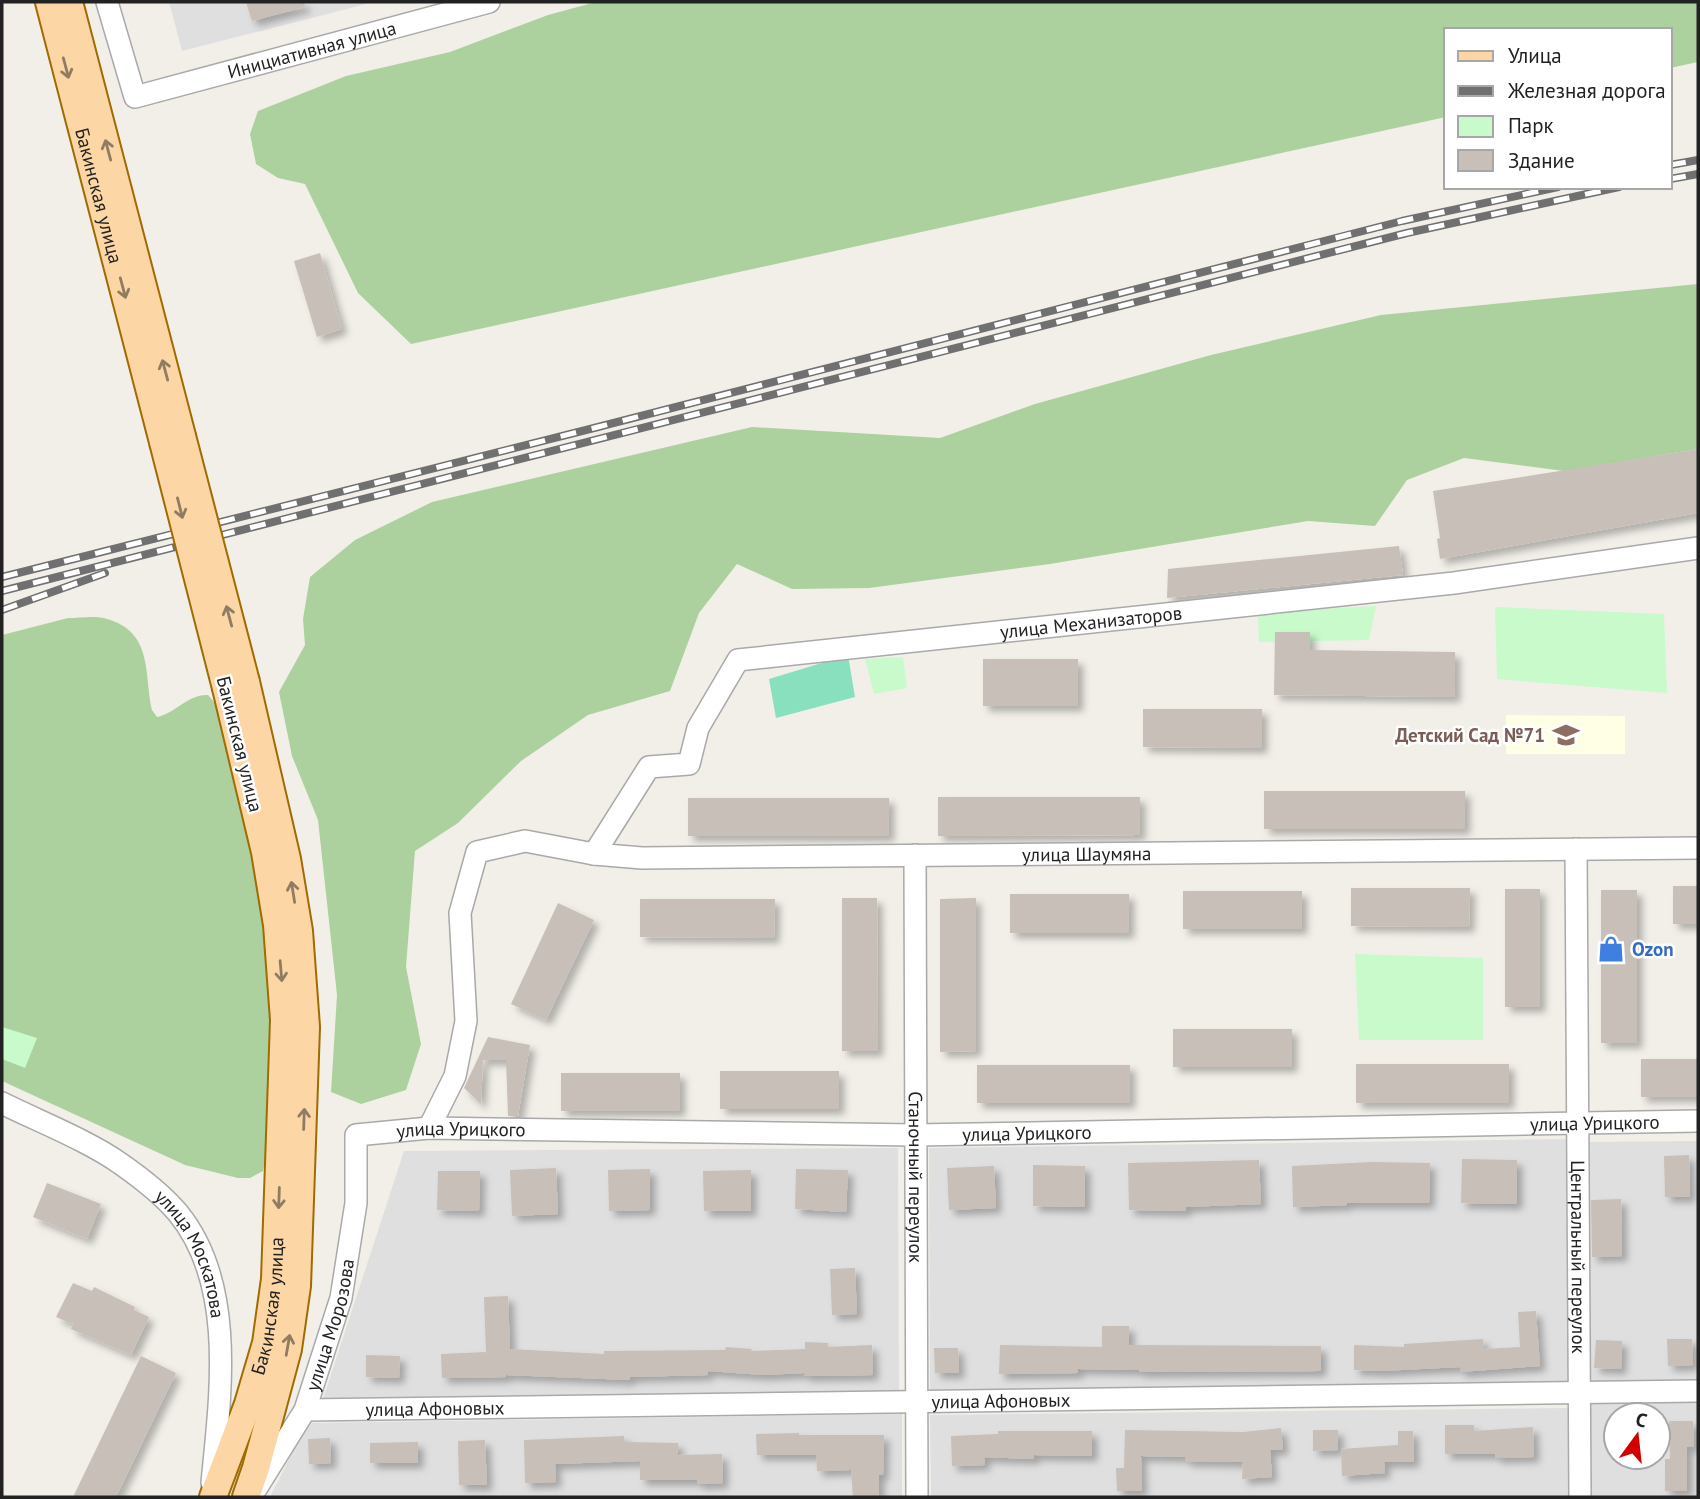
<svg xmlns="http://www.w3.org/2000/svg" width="1700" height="1499" viewBox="0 0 1700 1499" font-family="'PT Sans',sans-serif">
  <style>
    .residential { fill: #e0dfdf; fill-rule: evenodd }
    .education { fill: #ffffe5 }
    .forest { fill: #add19e }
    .park { fill: #c8facc }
    .pitch { fill: #88e0be }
    .building { fill: #c7bfb8; filter: url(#shadow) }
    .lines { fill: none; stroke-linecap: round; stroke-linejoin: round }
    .minor-casing { stroke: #a9a9a9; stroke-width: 24 }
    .major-casing { stroke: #a06b00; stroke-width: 30 }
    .minor { stroke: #fff; stroke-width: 21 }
    .major { stroke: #fcd6a4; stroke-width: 26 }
    .rail-casing { stroke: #707070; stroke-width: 8 }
    .rail { stroke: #fff; stroke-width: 5; stroke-dasharray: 16; stroke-linecap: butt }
    .major-bridge-casing { stroke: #a06b00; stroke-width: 30; stroke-linecap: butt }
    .major-bridge { stroke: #fcd6a4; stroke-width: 26 }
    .oneway { stroke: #8f7c63 }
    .labels { text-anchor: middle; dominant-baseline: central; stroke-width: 5; stroke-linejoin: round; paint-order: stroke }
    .street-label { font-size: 19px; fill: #222; stroke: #fff }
    .education-label { font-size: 19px; font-weight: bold; fill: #785e54; stroke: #fff; text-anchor: end }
    .shop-label { font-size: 19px; font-weight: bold; fill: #366cbe; stroke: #fff; text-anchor: start }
  </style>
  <defs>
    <filter id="shadow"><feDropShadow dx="5.5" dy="5.5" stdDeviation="3.5" flood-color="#0004"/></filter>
  </defs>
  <rect width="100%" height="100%" fill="#f2efe9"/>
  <g class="residential">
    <polygon points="169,2 374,2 182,51"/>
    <polygon points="1566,1139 1569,1388 930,1396 929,1148"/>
    <polygon points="1698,1141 1698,1387 1588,1390 1585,1142"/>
    <polygon points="898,1148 899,1396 323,1399 404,1151"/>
    <path d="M1698,1402V1497H1589L1588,1404ZM1616,1415H1658V1457H1616Z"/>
    <polygon points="1569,1408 1570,1497 931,1497 930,1415"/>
    <polygon points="902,1414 902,1497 270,1497 307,1423"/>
  </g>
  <polygon class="education" points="1506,715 1625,716 1625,754 1506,754"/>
  <g class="forest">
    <polygon points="596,2 1698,2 1698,62 1670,68 1670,30 1446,30 1446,117 411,344 358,293 305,184 278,178 256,164 250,134 258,111 346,76 450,52 548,15"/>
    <polygon points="1698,284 1698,449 1564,471 1464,458 1407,480 1375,526 1308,521 1050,564 869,588 792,589 737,564 699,613 670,691 588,715 521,761 458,823 415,851 406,967 421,1044 406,1090 361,1104 331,1092 337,995 318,820 292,756 279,692 305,645 303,619 310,577 355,540 432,502 752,427 940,438 1035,404 1211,355 1381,315"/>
    <path d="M68,618C80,618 96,615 107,619C153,632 144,673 152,710L157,717C176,713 188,694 208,695L215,703L244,800L254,857L269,982L271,1023L266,1152L263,1171L250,1178H238L185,1165L2,1081V635Z"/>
  </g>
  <g class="park">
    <polygon points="1376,606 1369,640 1259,642 1258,612"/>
    <polygon points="1495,607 1664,614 1667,693 1497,679"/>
    <polygon points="903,657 907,688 874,694 865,659"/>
    <polygon points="1355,954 1483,958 1483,1040 1359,1040"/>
    <polygon points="2,1027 37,1038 25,1068 2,1059"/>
  </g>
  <polygon class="pitch" points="848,655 855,697 776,718 769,679"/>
  <g class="building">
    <polygon points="246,2 304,2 305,7 252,21"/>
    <polygon points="320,253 342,329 317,337 294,261"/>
    <polygon points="1698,449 1698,513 1440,559 1437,539 1440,538 1433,491"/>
    <polygon points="1399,546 1403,575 1167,598 1168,569"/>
    <polygon points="1275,632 1310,632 1310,650 1455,652 1455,697 1274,695"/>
    <rect x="983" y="659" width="95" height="47"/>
    <polygon points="1143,709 1262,709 1262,748 1143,747"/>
    <rect x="1264" y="791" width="201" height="38"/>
    <polygon points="938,797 1140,797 1140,835 938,836"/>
    <rect x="688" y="798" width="201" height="38"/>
    <rect x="1673" y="886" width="25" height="38"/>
    <polygon points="1351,888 1470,888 1469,927 1351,926"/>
    <rect x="1505" y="889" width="35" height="118"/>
    <rect x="1601" y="890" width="36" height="153"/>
    <rect x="1183" y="891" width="119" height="38"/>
    <rect x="1010" y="894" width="119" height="39"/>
    <polygon points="842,898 877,898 878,1051 842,1051"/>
    <polygon points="976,898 976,1051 940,1052 940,899"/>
    <polygon points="640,899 775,899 774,938 640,937"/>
    <polygon points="558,903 594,920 546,1020 511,1004"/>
    <rect x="1173" y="1029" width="119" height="38"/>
    <polygon points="488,1037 530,1045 518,1116 508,1116 506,1060 483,1060 481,1104 464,1088"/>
    <rect x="1641" y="1059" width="57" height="38"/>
    <rect x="1356" y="1064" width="153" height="39"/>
    <rect x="977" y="1065" width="153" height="38"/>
    <rect x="720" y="1071" width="119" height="38"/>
    <rect x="561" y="1073" width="119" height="38"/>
    <polygon points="1689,1155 1690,1197 1665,1197 1664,1156"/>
    <polygon points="1462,1159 1517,1160 1517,1204 1461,1203"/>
    <polygon points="1259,1160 1261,1204 1186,1207 1186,1211 1129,1210 1128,1163"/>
    <polygon points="1372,1162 1430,1163 1429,1203 1347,1203 1347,1205 1293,1207 1292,1166"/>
    <polygon points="1033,1165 1085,1166 1085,1207 1033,1206"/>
    <polygon points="994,1166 996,1208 949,1210 947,1168"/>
    <polygon points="556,1168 558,1214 512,1216 510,1170"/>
    <polygon points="650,1169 650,1210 609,1211 608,1170"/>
    <polygon points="796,1169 848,1170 846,1212 795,1209"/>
    <polygon points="751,1170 751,1211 704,1211 703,1171"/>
    <polygon points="438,1171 480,1171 479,1211 437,1210"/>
    <polygon points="47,1183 101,1204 87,1239 33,1217"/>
    <polygon points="1621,1199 1622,1256 1592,1257 1591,1200"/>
    <polygon points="855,1268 857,1314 832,1315 830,1269"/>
    <polygon points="73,1283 92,1291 94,1287 135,1307 134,1310 149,1317 131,1355 71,1329 73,1324 56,1317"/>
    <polygon points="508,1296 510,1349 604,1354 604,1351 725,1350 726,1347 752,1349 751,1351 805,1349 805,1342 828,1343 828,1347 872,1345 873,1375 804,1376 804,1373 764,1375 708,1371 708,1375 630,1377 630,1380 506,1375 506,1377 442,1378 441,1354 486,1352 484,1297"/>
    <polygon points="1536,1311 1540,1366 1460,1372 1460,1367 1381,1371 1354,1370 1354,1345 1404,1347 1404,1344 1483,1339 1484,1349 1520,1347 1518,1312"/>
    <polygon points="1102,1326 1129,1326 1129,1345 1321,1346 1321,1371 1139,1372 1139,1370 1078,1369 1078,1373 999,1374 1000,1345 1102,1347"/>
    <polygon points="1667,1339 1692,1339 1693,1365 1668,1366"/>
    <polygon points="1596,1340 1622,1341 1621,1369 1594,1368"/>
    <polygon points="934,1348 958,1348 959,1373 935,1373"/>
    <polygon points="366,1355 400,1356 399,1378 366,1377"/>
    <polygon points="141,1356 176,1373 116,1497 73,1497"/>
    <polygon points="1669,1421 1693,1421 1694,1447 1687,1447 1687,1491 1665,1491 1665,1459 1670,1459"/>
    <polygon points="1445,1425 1474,1425 1474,1431 1533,1427 1534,1457 1496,1458 1495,1454 1445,1454"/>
    <polygon points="1281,1428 1283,1450 1270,1450 1272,1477 1242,1479 1243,1462 1185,1461 1185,1457 1141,1456 1142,1491 1117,1491 1116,1468 1124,1468 1125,1430 1243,1432"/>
    <polygon points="1313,1430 1338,1430 1338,1450 1313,1451"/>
    <polygon points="998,1431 1092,1431 1092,1456 1034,1455 1034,1459 984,1457 985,1465 952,1466 951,1436 998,1434"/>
    <polygon points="1398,1431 1413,1431 1414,1462 1384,1462 1385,1473 1342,1476 1341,1449 1398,1445"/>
    <polygon points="799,1433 799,1435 884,1435 883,1475 879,1475 879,1497 853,1497 851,1470 817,1471 816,1455 757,1455 756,1434"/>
    <polygon points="624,1436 624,1442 678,1443 678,1455 722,1454 723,1483 698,1484 697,1480 640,1480 640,1461 555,1464 556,1482 525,1483 524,1440"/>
    <polygon points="330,1438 331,1463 309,1464 308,1439"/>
    <polygon points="485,1440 487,1485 459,1485 458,1441"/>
    <polygon points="418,1442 418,1463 370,1463 370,1443"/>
  </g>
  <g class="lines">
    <g class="minor-casing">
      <g id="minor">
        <path id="s1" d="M107,2L135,97L489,2"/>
        <path id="s2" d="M1576,849L1580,1497"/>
        <path id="s3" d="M594,854L649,767L689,764L698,728L738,660L1454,583L1698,548"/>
        <path id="s4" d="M915,855L917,1497"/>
        <path id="s5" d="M2,1103C38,1121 89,1141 121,1164C141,1178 162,1194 178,1213C237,1285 220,1398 212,1483"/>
        <path id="s6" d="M429,1128L455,1076L466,1021L460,913L477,852L525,841L594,854L642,858L1698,848"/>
        <path id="s7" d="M305,1410L1698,1391"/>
        <path id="s8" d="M256,1489L305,1410L341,1298L356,1203V1135L429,1128L915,1135L1698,1121"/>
      </g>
    </g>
    <g class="major-casing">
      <g id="major">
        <path id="s9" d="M49,2L163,442"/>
        <polyline points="69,2 182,436"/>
        <polyline points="246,682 287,859 299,931 306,1027 297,1286 288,1349 256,1468 246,1497"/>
        <path id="s10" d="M213,1497L248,1404L266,1343L275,1279L284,1020L277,925L265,852L226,688"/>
      </g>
    </g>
    <use href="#minor" class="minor"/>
    <use href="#major" class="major"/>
    <g class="rail-casing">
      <g id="rail">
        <polyline points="1670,165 1698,160"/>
        <polyline points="1670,179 1698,174"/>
        <polyline points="2,577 594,428 1402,221 1558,187"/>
        <polyline points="2,591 1407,233 1619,187"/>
        <polyline points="2,610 105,573"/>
      </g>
    </g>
    <use href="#rail" class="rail"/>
    <g class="major-bridge-casing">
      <g id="major-bridge">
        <polyline points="182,436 246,682"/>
        <polyline points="163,442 226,688"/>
      </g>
    </g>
    <use href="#major-bridge" class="major-bridge"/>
  </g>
  <defs><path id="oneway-shaft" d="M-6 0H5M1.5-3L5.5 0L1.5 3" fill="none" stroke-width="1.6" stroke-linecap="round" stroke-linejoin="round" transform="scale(1.75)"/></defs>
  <g class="oneway">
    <use href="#oneway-shaft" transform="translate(66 68) rotate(75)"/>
    <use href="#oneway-shaft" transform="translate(108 150) rotate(-105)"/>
    <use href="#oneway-shaft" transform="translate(123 288) rotate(75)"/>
    <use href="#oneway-shaft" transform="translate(165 370) rotate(-105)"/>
    <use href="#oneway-shaft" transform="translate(180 508) rotate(76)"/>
    <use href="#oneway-shaft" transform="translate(229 616) rotate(-105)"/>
    <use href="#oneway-shaft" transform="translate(293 892) rotate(-99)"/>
    <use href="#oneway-shaft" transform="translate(281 971) rotate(85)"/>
    <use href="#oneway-shaft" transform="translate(304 1119) rotate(-88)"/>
    <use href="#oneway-shaft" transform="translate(279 1198) rotate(92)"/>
    <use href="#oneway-shaft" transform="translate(288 1345) rotate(-80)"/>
  </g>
  <defs>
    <g id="school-bare" transform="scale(2.1)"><path d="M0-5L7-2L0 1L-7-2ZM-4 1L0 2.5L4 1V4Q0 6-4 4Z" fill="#8d6e63" stroke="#fff" stroke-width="2.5" paint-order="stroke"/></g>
    <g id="shop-bare" transform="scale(2.1)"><path d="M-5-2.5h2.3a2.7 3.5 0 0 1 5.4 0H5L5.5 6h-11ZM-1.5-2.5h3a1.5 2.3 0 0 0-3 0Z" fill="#3f7fe0" stroke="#fff" stroke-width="2.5" paint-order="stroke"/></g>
  </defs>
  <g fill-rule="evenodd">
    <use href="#school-bare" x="1566" y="735"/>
    <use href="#shop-bare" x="1611" y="949"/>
  </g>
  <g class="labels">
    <g class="street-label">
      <text stroke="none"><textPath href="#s1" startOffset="282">Инициативная улица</textPath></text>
      <text stroke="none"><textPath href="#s9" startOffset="200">Бакинская улица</textPath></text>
      <text stroke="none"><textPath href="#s3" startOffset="614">улица Механизаторов</textPath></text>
      <text transform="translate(240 744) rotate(76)">Бакинская улица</text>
      <text stroke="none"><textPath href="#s6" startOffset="898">улица Шаумяна</textPath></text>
      <text stroke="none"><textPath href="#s8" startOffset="1614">улица Урицкого</textPath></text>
      <text stroke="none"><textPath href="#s8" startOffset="480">улица Урицкого</textPath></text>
      <text stroke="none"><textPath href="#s8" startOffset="1046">улица Урицкого</textPath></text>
      <text stroke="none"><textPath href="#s4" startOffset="322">Станочный переулок</textPath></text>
      <text stroke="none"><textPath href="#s5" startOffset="252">улица Москатова</textPath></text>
      <text stroke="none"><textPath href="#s2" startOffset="408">Центральный переулок</textPath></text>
      <text stroke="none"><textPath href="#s10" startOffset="200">Бакинская улица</textPath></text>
      <text stroke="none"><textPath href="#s8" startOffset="182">улица Морозова</textPath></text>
      <text stroke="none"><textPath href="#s7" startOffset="696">улица Афоновых</textPath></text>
      <text stroke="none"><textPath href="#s7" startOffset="130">улица Афоновых</textPath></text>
    </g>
    <g class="education-label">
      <text x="1545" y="735">Детский Сад №71</text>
    </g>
    <g class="shop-label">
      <text x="1632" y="949">Ozon</text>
    </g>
  </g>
  <rect width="1700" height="1499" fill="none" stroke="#222222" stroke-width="7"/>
  <rect x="1444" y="28" width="228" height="161" fill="#ffffff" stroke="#a7a7a7" stroke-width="2"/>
  <rect x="1458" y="51" width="35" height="10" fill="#fcd6a4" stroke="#a7a7a7" stroke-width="2"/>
  <text x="1508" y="63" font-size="21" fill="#222222">Улица</text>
  <rect x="1458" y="86" width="35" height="10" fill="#707070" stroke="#a7a7a7" stroke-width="2"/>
  <text x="1508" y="98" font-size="21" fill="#222222">Железная дорога</text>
  <rect x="1458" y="116" width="35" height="21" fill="#c8facc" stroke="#a7a7a7" stroke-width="2"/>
  <text x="1508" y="133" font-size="21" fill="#222222">Парк</text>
  <rect x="1458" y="150" width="35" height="21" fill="#c7bfb8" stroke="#a7a7a7" stroke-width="2"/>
  <text x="1508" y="168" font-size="21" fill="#222222">Здание</text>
  <g transform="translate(1637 1436) rotate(15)"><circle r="33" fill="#ffffff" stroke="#a7a7a7" stroke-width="2"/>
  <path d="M0-5L12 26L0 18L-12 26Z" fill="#d40000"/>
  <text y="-10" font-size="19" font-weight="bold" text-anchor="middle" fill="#222222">С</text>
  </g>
</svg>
